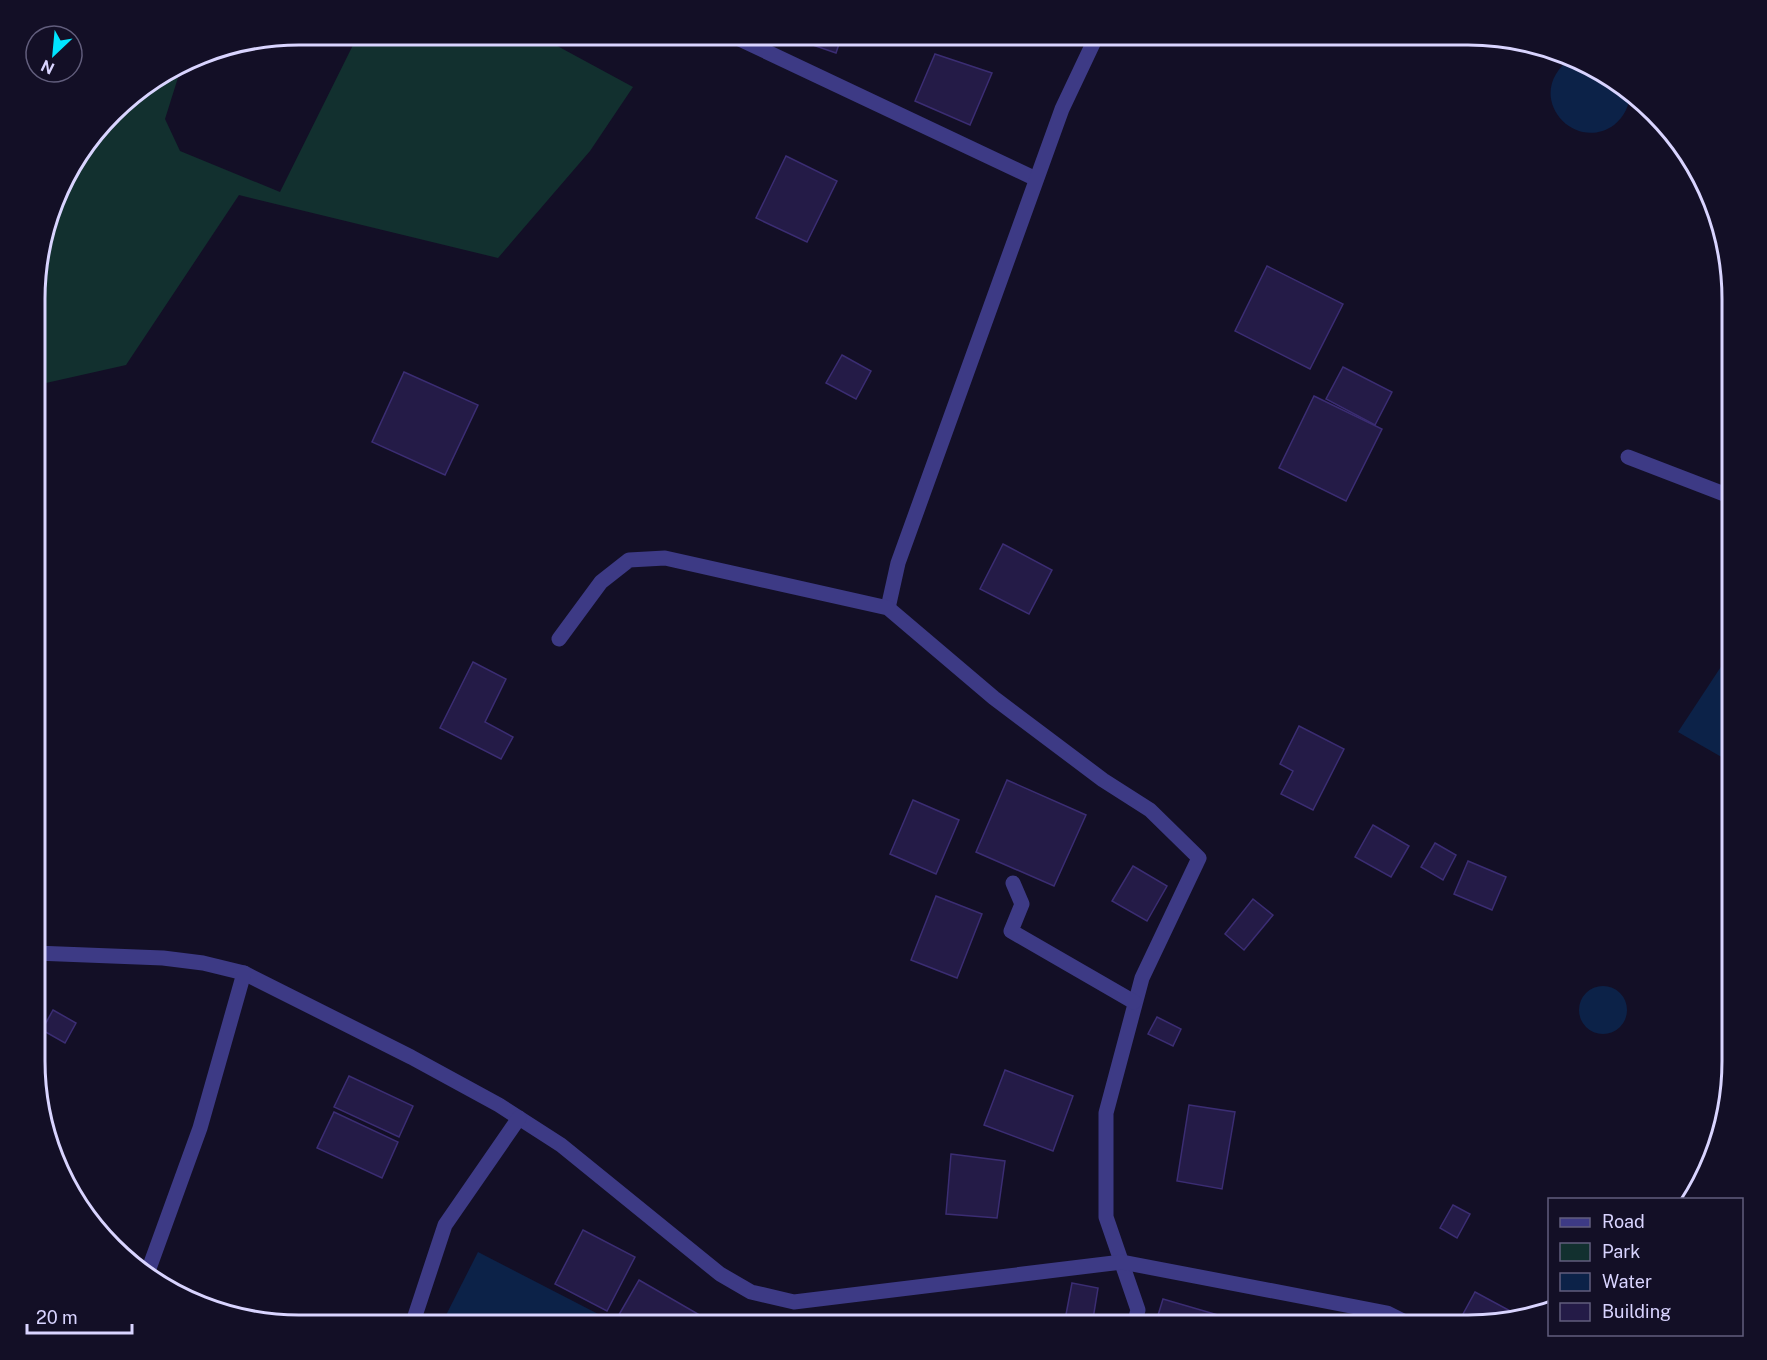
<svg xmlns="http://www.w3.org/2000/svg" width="1767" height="1360" viewBox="0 0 1767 1360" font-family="'Public Sans',sans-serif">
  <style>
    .green { fill: #12302f }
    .water { fill: #0c2248 }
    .building { fill: #241b47; stroke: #3b2d73; stroke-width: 1.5 }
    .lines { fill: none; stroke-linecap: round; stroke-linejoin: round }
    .minor { stroke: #3d3a85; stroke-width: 15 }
    .rim { fill: none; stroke: #d9d4ff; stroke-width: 3 }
  </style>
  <rect width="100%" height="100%" fill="#130f26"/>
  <polygon class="green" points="358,35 537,35 633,87 590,151 498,258 239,195 126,365 37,385 37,264 70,167 125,100 181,68 165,119 180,151 280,192"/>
  <g class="water">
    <path d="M1573,57L1630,92C1630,105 1624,117 1614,125C1572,155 1520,92 1573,57Z"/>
    <polygon points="1732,650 1732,763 1678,732"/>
    <circle cx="1603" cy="1010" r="24"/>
    <polygon points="478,1252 602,1316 597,1325 441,1325"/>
  </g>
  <g class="building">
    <polygon points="784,35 842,35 836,53"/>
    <polygon points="935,54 992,73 970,125 915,101"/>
    <polygon points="786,156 837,181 807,242 756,218"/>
    <polygon points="1267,266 1343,304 1310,369 1235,331"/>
    <polygon points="842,355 871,371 856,399 826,383"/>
    <polygon points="1343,367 1392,392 1375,425 1326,399"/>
    <polygon points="404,372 478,405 445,475 372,442"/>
    <polygon points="1314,396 1382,429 1346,501 1279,468"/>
    <polygon points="1003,544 1052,570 1029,614 980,589"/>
    <polygon points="473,662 506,679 485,722 513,737 501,759 440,728"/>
    <polygon points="1299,726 1344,749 1313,810 1281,794 1293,771 1280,764"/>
    <polygon points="1007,780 1086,815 1054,886 976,852"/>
    <polygon points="913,800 959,820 936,874 890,854"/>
    <polygon points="1373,825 1409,846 1391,877 1355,857"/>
    <polygon points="1435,843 1456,855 1443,880 1421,867"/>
    <polygon points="1468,861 1506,877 1492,910 1454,894"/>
    <polygon points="1133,866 1167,886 1147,921 1112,901"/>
    <polygon points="936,896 982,914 957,978 911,960"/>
    <polygon points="1253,899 1273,915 1244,950 1225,934"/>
    <polygon points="53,1010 76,1023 65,1043 42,1030"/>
    <polygon points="1157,1017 1181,1029 1173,1046 1148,1034"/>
    <polygon points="1005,1070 1073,1096 1053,1151 984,1125"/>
    <polygon points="349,1076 413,1106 399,1137 334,1107"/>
    <polygon points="1189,1105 1235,1112 1222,1189 1177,1181"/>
    <polygon points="334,1112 398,1142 382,1178 317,1148"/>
    <polygon points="951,1154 1005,1161 997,1218 946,1214"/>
    <polygon points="1453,1205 1470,1214 1457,1238 1440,1228"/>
    <polygon points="583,1230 635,1257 607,1311 555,1284"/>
    <polygon points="639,1280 710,1321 707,1325 613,1325"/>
    <polygon points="1072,1283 1098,1288 1092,1325 1064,1325"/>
    <polygon points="1475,1292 1516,1314 1515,1316 1468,1326 1457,1325"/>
    <polygon points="1163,1299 1242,1322 1241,1325 1155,1325"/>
  </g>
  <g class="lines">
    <g class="minor">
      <polyline points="731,35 1036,179"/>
      <polyline points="1628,457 1732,497"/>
      <polyline points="888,608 898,563 1062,109 1097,35"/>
      <polyline points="559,639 601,582 629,560 665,558 888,608 994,698 1103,780 1150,810 1199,858 1142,978 1106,1113 1106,1217 1138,1310 1134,1325"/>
      <polyline points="1013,883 1022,904 1011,931 1134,1002"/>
      <polyline points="35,953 163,958 203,963 244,973 411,1057 499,1105 561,1145 720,1274 751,1292 794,1302 1122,1262 1387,1313 1411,1325"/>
      <polyline points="147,1274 200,1128 244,973"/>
      <polyline points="412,1325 445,1225 519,1118"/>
    </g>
  </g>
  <path d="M0 0H1767V1360H0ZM299 45H1468A254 254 0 0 1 1722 299V1061A254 254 0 0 1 1468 1315H299A254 254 0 0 1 45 1061V299A254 254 0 0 1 299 45Z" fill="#130f26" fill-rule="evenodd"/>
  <path class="rim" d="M299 45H1468A254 254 0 0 1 1722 299V1061A254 254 0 0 1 1468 1315H299A254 254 0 0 1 45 1061V299A254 254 0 0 1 299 45Z"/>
  <rect x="1548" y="1198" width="195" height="138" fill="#130f26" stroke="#625e7d" stroke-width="1.5"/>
  <rect x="1560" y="1218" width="30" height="9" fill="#3d3a85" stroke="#625e7d" stroke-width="1.5"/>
  <text x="1602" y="1228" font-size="18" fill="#d9d4ff">Road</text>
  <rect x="1560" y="1243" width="30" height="18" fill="#12302f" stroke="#625e7d" stroke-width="1.5"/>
  <text x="1602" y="1258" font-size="18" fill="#d9d4ff">Park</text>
  <rect x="1560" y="1273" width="30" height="18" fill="#0c2248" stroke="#625e7d" stroke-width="1.5"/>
  <text x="1602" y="1288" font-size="18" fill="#d9d4ff">Water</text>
  <rect x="1560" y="1303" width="30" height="18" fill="#241b47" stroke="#625e7d" stroke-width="1.5"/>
  <text x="1602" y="1318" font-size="18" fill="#d9d4ff">Building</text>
  <g transform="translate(54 54) rotate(206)"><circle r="28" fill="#130f26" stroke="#625e7d" stroke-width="1.5"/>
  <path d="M0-4.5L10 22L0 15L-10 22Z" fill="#00e5ff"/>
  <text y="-9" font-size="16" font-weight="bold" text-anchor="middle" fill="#d9d4ff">N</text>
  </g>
  <path d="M27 1324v9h105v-9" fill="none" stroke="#d9d4ff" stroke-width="3"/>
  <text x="36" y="1324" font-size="18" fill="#d9d4ff" stroke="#130f26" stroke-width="4.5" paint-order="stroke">20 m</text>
</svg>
